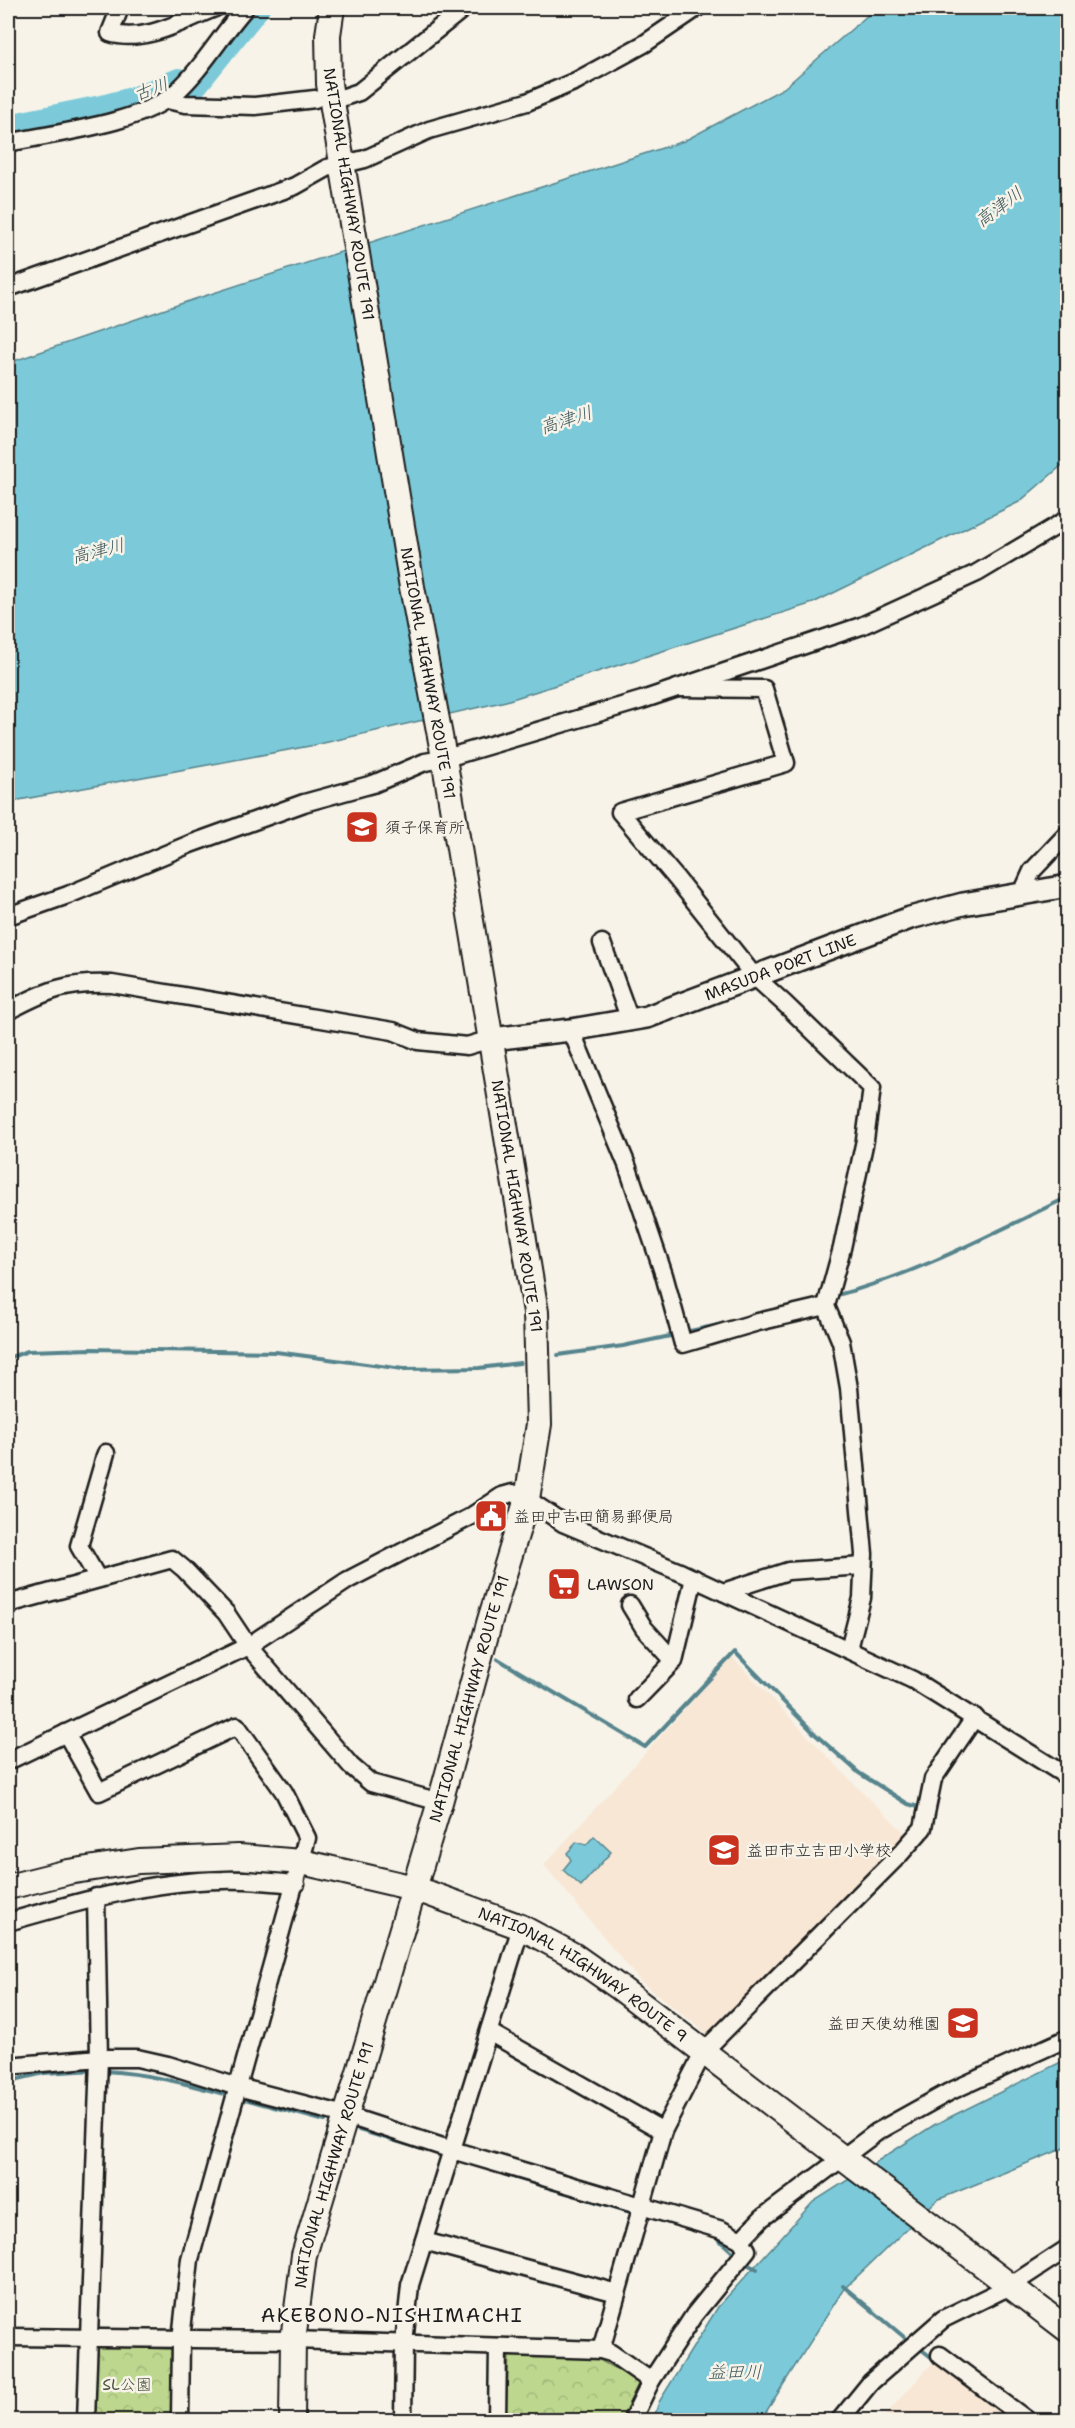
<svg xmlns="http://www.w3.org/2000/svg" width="1075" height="2428" viewBox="0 0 1075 2428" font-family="'Shantell Sans','Klee One',sans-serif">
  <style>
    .built { fill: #f8e7d5 }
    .forest { fill: url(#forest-crowns); stroke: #6c7a55; stroke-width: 1.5 }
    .water { fill: #7ccad9; stroke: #56848d; stroke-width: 1.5 }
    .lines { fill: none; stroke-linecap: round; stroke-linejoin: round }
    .stream { stroke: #56848d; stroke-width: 4 }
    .river { stroke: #7ccad9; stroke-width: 22 }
    .minor-casing { stroke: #1c1c1c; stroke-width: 21 }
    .major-casing { stroke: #1c1c1c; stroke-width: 26 }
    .highway-casing { stroke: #1c1c1c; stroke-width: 28 }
    .minor { stroke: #f7f3e8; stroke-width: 16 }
    .major { stroke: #f7f3e8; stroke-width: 21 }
    .highway { stroke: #f7f3e8; stroke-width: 24 }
    .labels { text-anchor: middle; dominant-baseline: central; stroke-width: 5; stroke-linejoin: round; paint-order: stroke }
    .street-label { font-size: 16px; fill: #1c1c1c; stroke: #f7f3e8 }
    .poi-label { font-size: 16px; fill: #1c1c1c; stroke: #f7f3e8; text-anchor: start }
    .park-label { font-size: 16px; fill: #4c543e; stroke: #f7f3e8 }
    .water-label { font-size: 18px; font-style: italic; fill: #3e595e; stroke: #f7f3e8 }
    .quarter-label { font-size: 20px; letter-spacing: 1.5px; fill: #1c1c1c; stroke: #f7f3e8 }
  </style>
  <defs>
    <pattern id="forest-crowns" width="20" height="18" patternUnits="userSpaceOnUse" patternTransform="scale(1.5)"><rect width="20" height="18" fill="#bdd78e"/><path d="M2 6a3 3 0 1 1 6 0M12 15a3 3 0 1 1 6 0" fill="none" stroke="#a2b87a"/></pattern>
  </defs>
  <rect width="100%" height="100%" fill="#f7f3e8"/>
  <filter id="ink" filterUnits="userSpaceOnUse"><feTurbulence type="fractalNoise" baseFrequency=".0167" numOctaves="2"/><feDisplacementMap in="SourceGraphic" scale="12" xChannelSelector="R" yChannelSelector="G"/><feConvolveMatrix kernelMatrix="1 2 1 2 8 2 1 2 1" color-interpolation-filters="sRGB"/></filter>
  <g filter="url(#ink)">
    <g class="built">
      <polygon points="732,1657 854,1784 906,1834 709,2035 641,1982 544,1865"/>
      <polygon points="935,2360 1013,2420 881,2420"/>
    </g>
    <g class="forest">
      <polygon points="91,2346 172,2349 171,2420 89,2420"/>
      <polygon points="509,2356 598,2359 639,2382 621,2420 505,2420"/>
    </g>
    <g class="water">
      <polygon points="876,8 1067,8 1067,461 1019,502 813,603 506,701 315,745 8,802 8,363 189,301 684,141 784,88"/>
      <polygon points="594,1836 611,1852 581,1886 563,1870 571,1860 567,1853 577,1842 586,1845"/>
      <polygon points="1067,2059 1067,2147 937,2200 843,2290 761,2420 653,2420 659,2402 718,2307 813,2202 934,2125"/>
    </g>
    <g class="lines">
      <g class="stream">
        <path d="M834,1296C916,1275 991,1234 1068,1197"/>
        <polyline points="685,1332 728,1323"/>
        <polyline points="558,1355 623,1346 675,1335"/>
        <polyline points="8,1358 28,1351 91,1349 276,1352 403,1369 479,1368 520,1363"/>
        <polyline points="498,1659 645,1747 735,1652 816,1735 859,1773 908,1804 922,1808"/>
        <path d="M103,2071C147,2073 188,2084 231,2096"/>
        <polyline points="10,2081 44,2073 95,2070"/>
        <polyline points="241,2098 325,2121"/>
        <polyline points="359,2130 436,2153"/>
        <polyline points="503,2174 634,2213"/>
        <polyline points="714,2235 737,2256"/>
        <polyline points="742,2262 757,2269"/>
        <polyline points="843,2286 904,2337"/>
        <polyline points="922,2350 936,2361"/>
      </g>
      <polyline class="river" points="8,125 106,105 136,97 179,79 197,85 259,8"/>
      <g class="minor-casing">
        <g id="minor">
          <path d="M120,8L110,33C145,44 183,20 215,8"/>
          <polyline points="344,97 359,92 464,8"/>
          <polyline points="167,100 185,104 255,106 315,99"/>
          <path d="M8,143C54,133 140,124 175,93C202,69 221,35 245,8"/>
          <polyline points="8,288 295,186 327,168 365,159 429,130 527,102 576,81 644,44 697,8"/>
          <polyline points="678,688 764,689 786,763 620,812 676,878 754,976 785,1004 872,1088 865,1140 842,1248 826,1306 841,1342 849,1388 864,1554 862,1598 849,1649"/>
          <polyline points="1022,893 1032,871 1068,833"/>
          <polyline points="8,916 68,895 190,844 304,803 373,784 425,762 443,759 642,700 861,626 977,573 1068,519"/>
          <polyline points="602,943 630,1020"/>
          <path d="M8,1011C47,990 67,982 112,984L393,1031L418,1041L467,1046L491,1039"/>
          <polyline points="571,1030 627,1165 664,1275 683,1344 758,1322 826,1306"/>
          <polyline points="98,1579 79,1546 106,1453"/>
          <polyline points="723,1592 788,1571 863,1566"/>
          <polyline points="8,1604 172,1559 184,1569 226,1613 248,1646 351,1766 371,1783 440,1802"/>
          <polyline points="630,1605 644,1628 674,1661"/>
          <polyline points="637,1699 674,1661 694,1578"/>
          <polyline points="66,1733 99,1792 237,1726 284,1792 307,1838 190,2259 181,2339 180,2420"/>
          <polyline points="8,1761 248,1646 348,1580 470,1517 502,1496 513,1493 527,1499 563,1523 682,1573 913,1680 1068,1777"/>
          <path d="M8,1922C78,1902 149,1881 223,1880C247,1879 272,1882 296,1884"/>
          <polyline points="489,2032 663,2131"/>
          <polyline points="8,2066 99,2058 137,2058 168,2065 238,2087 345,2115 452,2150 722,2230 741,2240 747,2250 694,2315 651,2381 632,2420"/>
          <polyline points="741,2240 762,2218 877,2132 949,2092 1068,2038"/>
          <polyline points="424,2241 617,2293"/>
          <polyline points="8,2337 293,2340 601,2350 611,2353 651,2381"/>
          <polyline points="601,2350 663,2131 704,2051 901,1853 923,1828 933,1779 975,1717"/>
          <polyline points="940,2355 1027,2420"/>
          <polyline points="86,2420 99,2058 96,1897"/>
          <polyline points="403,2420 404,2344 410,2285 521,1927"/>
          <polyline points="497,2420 498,2347"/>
          <polyline points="840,2420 871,2382 943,2319 1010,2286 1068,2248"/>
        </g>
      </g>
      <g class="major-casing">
        <g id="major">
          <path id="s1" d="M491,1039L571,1030L647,1017L910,918L963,904L1068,886"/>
        </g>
      </g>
      <g class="highway-casing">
        <g id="highway">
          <path id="s2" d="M8,1887L68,1872L139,1861L239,1857L302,1862L414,1888L521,1927L573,1955L620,1988L1068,2330"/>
          <path id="s3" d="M292,2420L293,2340L304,2255L440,1802L490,1620L527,1499L539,1424L536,1312L443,752L412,587L329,84L328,35L332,8"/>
        </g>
      </g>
      <use href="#minor" class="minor"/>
      <use href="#major" class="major"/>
      <use href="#highway" class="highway"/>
    </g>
  </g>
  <defs>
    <g id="school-square" transform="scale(1.725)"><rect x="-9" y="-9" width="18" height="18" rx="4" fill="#c8321e" stroke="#f7f3e8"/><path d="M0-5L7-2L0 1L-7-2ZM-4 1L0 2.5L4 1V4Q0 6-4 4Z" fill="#fff"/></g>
    <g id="civic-square" transform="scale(1.725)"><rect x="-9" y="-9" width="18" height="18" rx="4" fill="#c8321e" stroke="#f7f3e8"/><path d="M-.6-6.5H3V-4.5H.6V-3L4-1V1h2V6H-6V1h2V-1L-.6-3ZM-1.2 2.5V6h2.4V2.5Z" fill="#fff"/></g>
    <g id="supermarket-square" transform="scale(1.725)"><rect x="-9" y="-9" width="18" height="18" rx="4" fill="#c8321e" stroke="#f7f3e8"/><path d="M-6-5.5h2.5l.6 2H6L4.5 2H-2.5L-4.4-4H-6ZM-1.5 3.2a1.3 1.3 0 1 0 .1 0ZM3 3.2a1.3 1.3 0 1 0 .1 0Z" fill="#fff"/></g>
  </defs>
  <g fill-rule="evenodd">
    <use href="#school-square" x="362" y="827"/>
    <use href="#civic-square" x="491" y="1516"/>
    <use href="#supermarket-square" x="564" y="1584"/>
    <use href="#school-square" x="724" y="1850"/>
    <use href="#school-square" x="963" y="2023"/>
  </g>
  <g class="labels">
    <g class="street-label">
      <text transform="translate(349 194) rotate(81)">NATIONAL HIGHWAY ROUTE 191</text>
      <text transform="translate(428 673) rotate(80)">NATIONAL HIGHWAY ROUTE 191</text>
      <text stroke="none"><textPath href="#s1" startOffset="300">MASUDA PORT LINE</textPath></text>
      <text transform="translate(517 1206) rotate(81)">NATIONAL HIGHWAY ROUTE 191</text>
      <text stroke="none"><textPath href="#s3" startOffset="746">NATIONAL HIGHWAY ROUTE 191</textPath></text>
      <text stroke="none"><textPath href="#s2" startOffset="603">NATIONAL HIGHWAY ROUTE 9</textPath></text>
      <text stroke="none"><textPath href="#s3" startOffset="260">NATIONAL HIGHWAY ROUTE 191</textPath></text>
    </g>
    <g class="poi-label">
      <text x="385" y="827">須子保育所</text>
      <text x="514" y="1516">益田中吉田簡易郵便局</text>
      <text x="587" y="1584">LAWSON</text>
      <text x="747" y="1850">益田市立吉田小学校</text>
      <text x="940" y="2023" text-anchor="end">益田天使幼稚園</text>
    </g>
    <g class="park-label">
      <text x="127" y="2384">SL公園</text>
    </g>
    <g class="water-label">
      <text transform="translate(151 89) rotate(-20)">古川</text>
      <text transform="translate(999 207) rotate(-37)">高津川</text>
      <text transform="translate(566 420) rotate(-18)">高津川</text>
      <text transform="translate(98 551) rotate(-14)">高津川</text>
      <text x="735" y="2372">益田川</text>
    </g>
    <g class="quarter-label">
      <text x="392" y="2315">AKEBONO-NISHIMACHI</text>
    </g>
  </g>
  <rect width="1075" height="2428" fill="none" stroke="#f7f3e8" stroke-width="30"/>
  <rect x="15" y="15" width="1045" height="2398" fill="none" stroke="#1c1c1c" stroke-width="2" filter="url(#ink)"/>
</svg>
